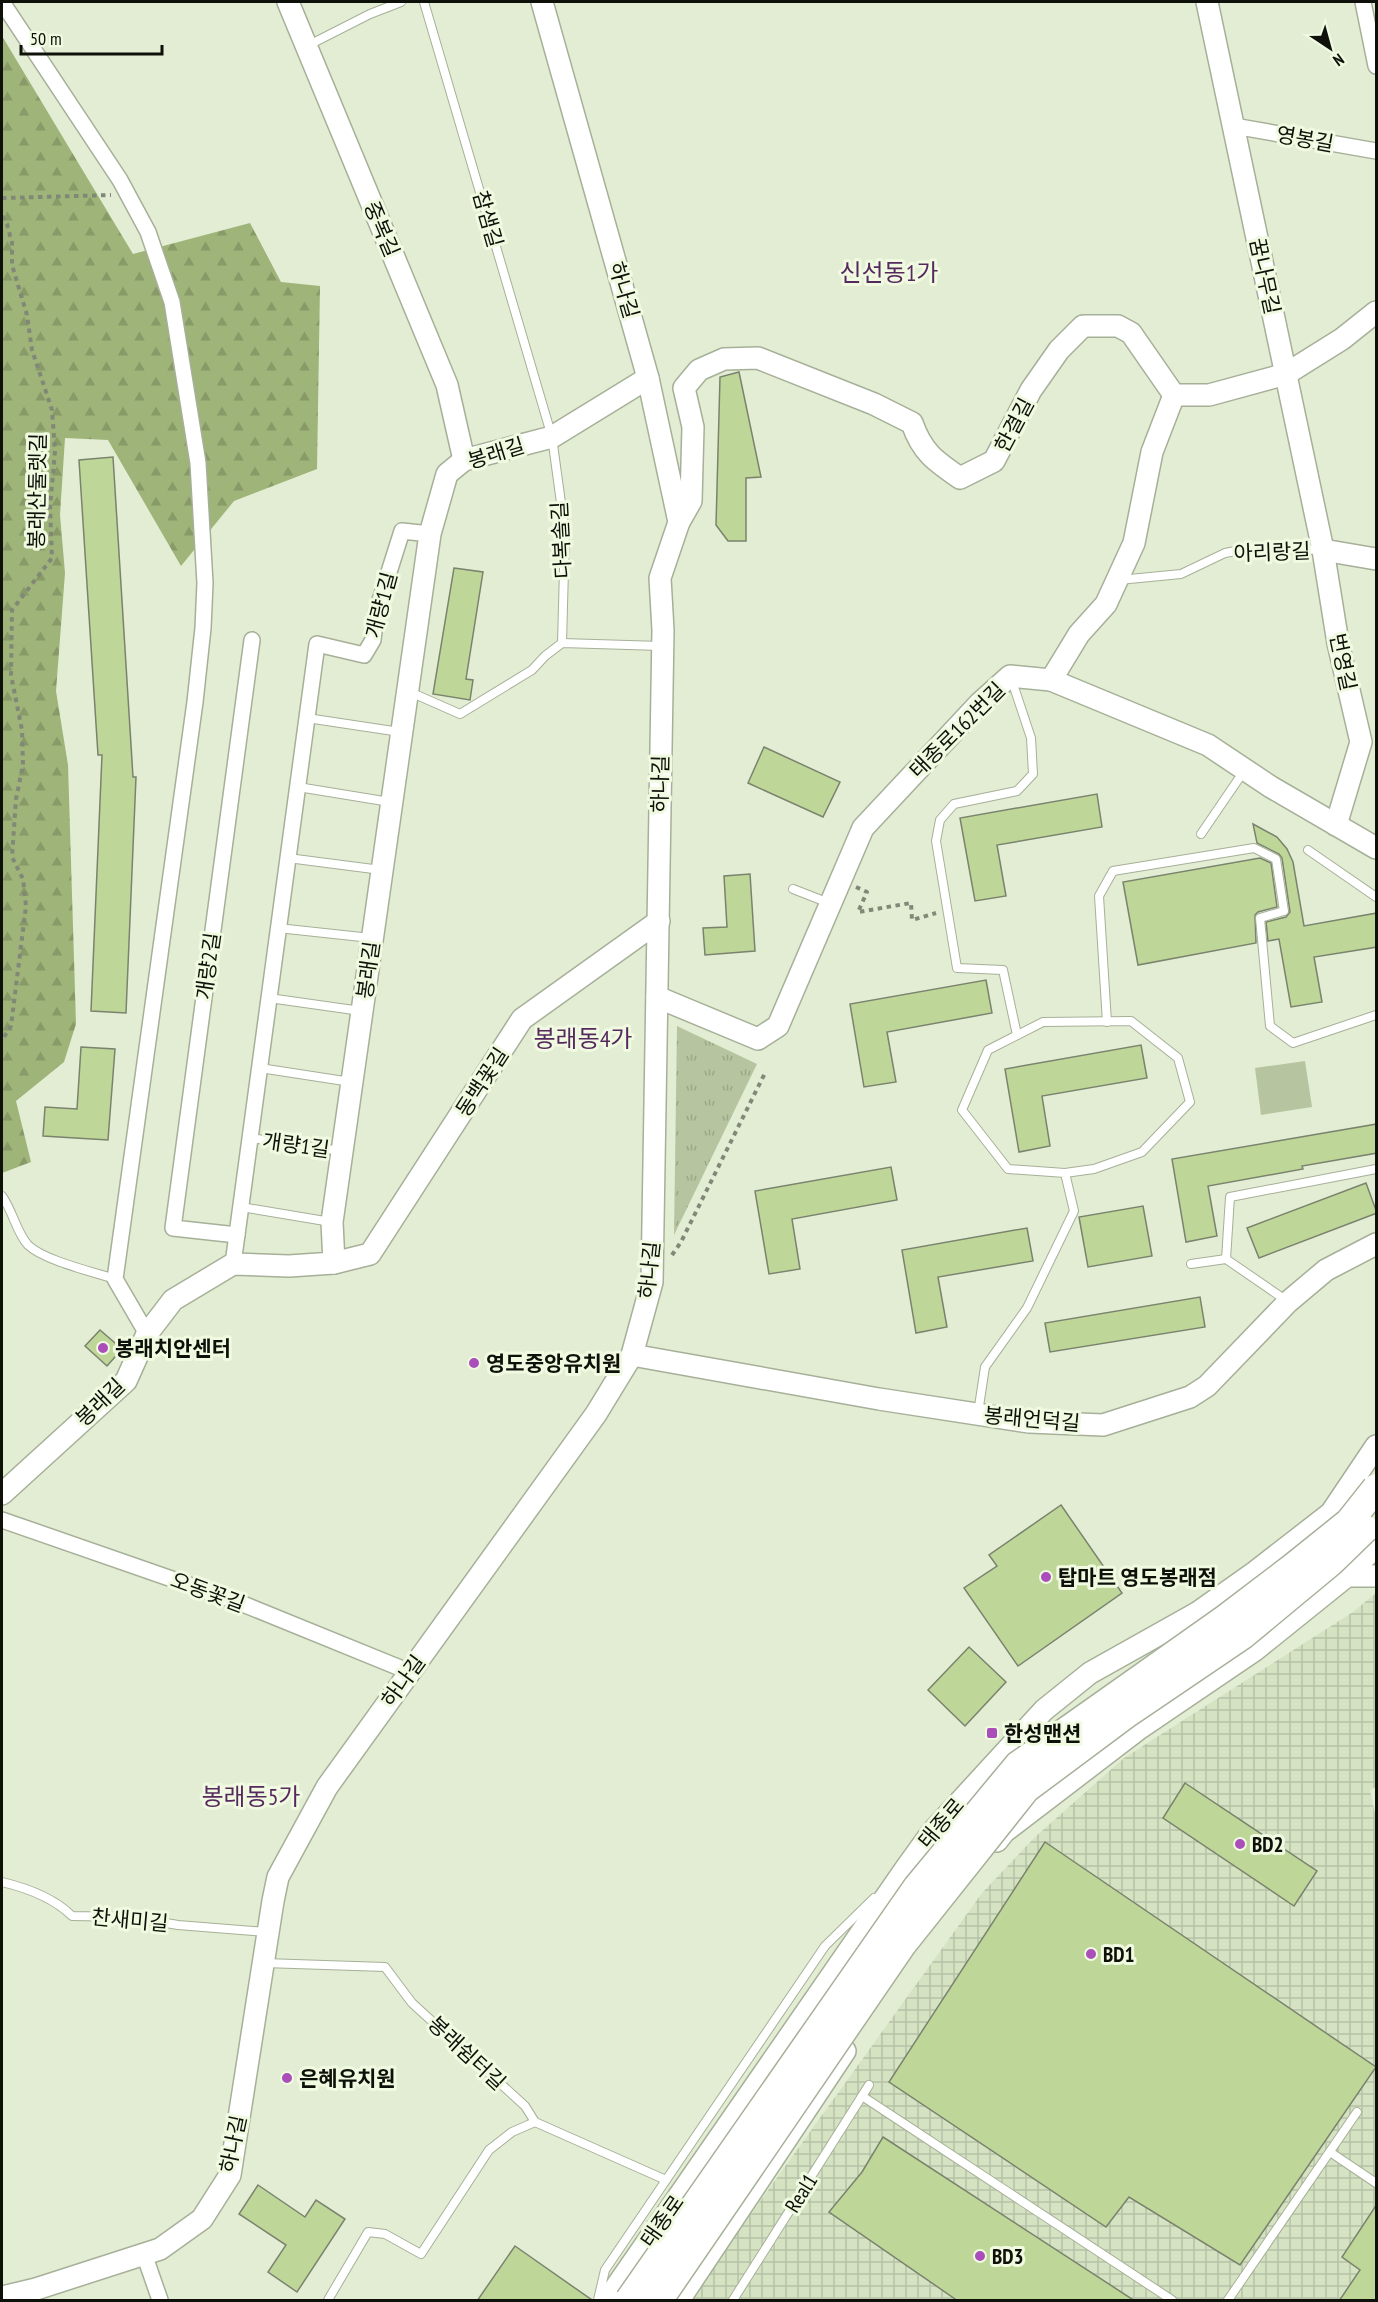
<svg xmlns="http://www.w3.org/2000/svg" width="1378" height="2302" viewBox="0 0 1378 2302" font-family="'PT Sans Narrow','Noto Sans KR',sans-serif">
  <style>
    .industrial { fill: url(#industrial-grid) }
    .grass { fill: #b6c59f }
    .forest { fill: url(#forest-firs) }
    .park { fill: url(#park-tufts) }
    .building { fill: #bfd699; stroke: #7a836d; stroke-width: 1.5 }
    .lines { fill: none; stroke-linecap: round; stroke-linejoin: round }
    .lane-casing { stroke: #a6b098; stroke-width: 10 }
    .street-casing { stroke: #a6b098; stroke-width: 18 }
    .secondary-casing { stroke: #a6b098; stroke-width: 24 }
    .path { stroke: #828877; stroke-width: 4; stroke-dasharray: 4.5 4.5; stroke-linecap: butt }
    .lane { stroke: #fff; stroke-width: 8 }
    .street { stroke: #fff; stroke-width: 15 }
    .secondary { stroke: #fff; stroke-width: 21 }
    .highway-bridge-casing { stroke: #a6b098; stroke-width: 30; stroke-linecap: butt }
    .highway-bridge { stroke: #fff; stroke-width: 27 }
    .poi-dot { fill: #aa4fba; stroke: #f0fae1; stroke-width: 2 }
    .labels { text-anchor: middle; dominant-baseline: central; stroke-width: 6; stroke-linejoin: round; paint-order: stroke }
    .street-label { font-size: 21px; fill: #0e1109; stroke: #f0fae1 }
    .poi-label { font-size: 21px; font-weight: bold; fill: #0e1109; stroke: #f0fae1; text-anchor: start }
    .quarter-label { font-size: 24px; fill: #55295d; stroke: #f0fae1 }
  </style>
  <defs>
    <pattern id="industrial-grid" width="8" height="8" patternUnits="userSpaceOnUse" patternTransform="scale(1.5)"><rect width="8" height="8" fill="#d6e3c3"/><path d="M0 4h8M4 0v8" fill="none" stroke="#b6c2a6"/></pattern>
    <pattern id="forest-firs" width="22" height="20" patternUnits="userSpaceOnUse" patternTransform="scale(1.5)"><rect width="22" height="20" fill="#9eb479"/><path d="M5 1l3.5 6h-7zM16 11l3.5 6h-7z" fill="#879a67"/></pattern>
    <pattern id="park-tufts" width="24" height="20" patternUnits="userSpaceOnUse" patternTransform="scale(1.5)"><rect width="24" height="20" fill="#b6c59f"/><path d="M3 7l-1-3M5 7V3M7 7l1-3M15 17l-1-3M17 17v-4M19 17l1-3" fill="none" stroke="#9ba888"/></pattern>
  </defs>
  <rect width="100%" height="100%" fill="#e3edd4"/>
  <polygon class="industrial" points="1376,1593 1376,1787 1370,1790 1376,1818 1376,2300 693,2300 735,2236 982,1893 1035,1837 1124,1758 1353,1612"/>
  <polygon class="grass" points="1305,1061 1312,1107 1261,1115 1255,1068"/>
  <polygon class="forest" points="2,36 133,254 250,223 281,282 320,286 317,469 234,501 181,566 108,440 65,438 60,515 65,573 56,691 68,765 76,1024 64,1062 16,1101 31,1162 2,1173"/>
  <polygon class="park" points="677,1026 757,1064 674,1235"/>
  <g class="building">
    <polygon points="739,372 761,477 746,478 746,541 728,541 716,525 720,377"/>
    <polygon points="113,457 133,777 136,777 126,1013 91,1011 102,755 98,755 79,460"/>
    <polygon points="454,568 483,572 466,679 473,680 470,700 433,694"/>
    <polygon points="764,747 840,782 823,817 748,783"/>
    <polygon points="1097,794 1102,827 997,845 1006,896 975,901 960,818"/>
    <polygon points="1253,824 1277,837 1287,849 1293,862 1304,926 1377,913 1377,947 1314,957 1322,1002 1291,1007 1279,939 1268,941 1266,922 1286,917 1290,912 1282,858 1279,854 1257,843"/>
    <polygon points="1260,858 1271,863 1277,907 1258,912 1255,915 1256,943 1138,965 1123,882"/>
    <polygon points="750,874 755,951 705,955 703,928 727,927 724,876"/>
    <polygon points="986,980 992,1013 887,1032 896,1082 864,1087 850,1004"/>
    <polygon points="1141,1045 1147,1078 1042,1096 1050,1146 1019,1152 1005,1069"/>
    <polygon points="81,1047 115,1049 108,1140 43,1136 45,1107 77,1109"/>
    <polygon points="1377,1124 1377,1153 1302,1166 1303,1169 1208,1186 1217,1236 1186,1242 1172,1159"/>
    <polygon points="891,1167 897,1200 792,1219 800,1269 769,1274 755,1191"/>
    <polygon points="1366,1183 1377,1213 1259,1258 1247,1228"/>
    <polygon points="1143,1206 1152,1256 1088,1267 1079,1217"/>
    <polygon points="1027,1228 1033,1261 938,1277 947,1327 916,1333 902,1250"/>
    <polygon points="1200,1297 1205,1327 1050,1352 1045,1323"/>
    <polygon points="100,1330 122,1349 107,1366 85,1346"/>
    <polygon points="1061,1505 1122,1593 1018,1666 964,1588 997,1566 989,1555"/>
    <polygon points="969,1647 1006,1682 965,1726 928,1690"/>
    <polygon points="1185,1783 1317,1871 1294,1906 1163,1818"/>
    <polygon points="1045,1842 1376,2067 1240,2265 1129,2197 1106,2227 889,2082"/>
    <polygon points="883,2137 1135,2301 958,2301 829,2212 862,2172"/>
    <polygon points="258,2185 305,2217 316,2200 345,2219 297,2292 268,2272 286,2245 239,2214"/>
    <polygon points="1377,2204 1377,2301 1339,2301 1360,2270 1342,2257"/>
    <polygon points="515,2246 592,2300 592,2301 477,2301"/>
  </g>
  <g class="lines">
    <g class="lane-casing">
      <g id="lane">
        <polyline points="424,2 552,437 565,532 562,643"/>
        <polyline points="307,46 370,14 401,2"/>
        <polyline points="1119,580 1181,574 1225,553 1252,548 1321,550"/>
        <polyline points="1011,678 1031,738 1033,774 1017,791 954,804 940,820 936,841 957,968 1003,970 1017,1035"/>
        <polyline points="410,692 460,714 532,670 545,656 562,643 661,646"/>
        <polyline points="307,718 400,732"/>
        <polyline points="298,787 390,802"/>
        <polyline points="1201,834 1244,771"/>
        <polyline points="1308,850 1376,897"/>
        <polyline points="288,858 381,870"/>
        <polyline points="793,889 829,903"/>
        <polyline points="278,928 371,938"/>
        <polyline points="269,998 361,1011"/>
        <polyline points="1107,1022 1099,896 1113,871 1254,848 1276,859 1284,911 1260,918 1270,1026 1293,1043 1376,1015"/>
        <polyline points="260,1068 351,1082"/>
        <polyline points="250,1138 341,1151"/>
        <path d="M2,1196C13,1211 16,1232 28,1245C43,1260 93,1272 115,1279"/>
        <polyline points="241,1207 331,1222"/>
        <polyline points="1226,1259 1230,1197 1376,1169"/>
        <polyline points="1191,1264 1226,1259 1287,1301"/>
        <polyline points="978,1413 985,1367 1027,1308 1074,1211 1065,1173 1008,1169 962,1110 988,1050 1043,1022 1131,1021 1178,1058 1190,1102 1142,1152 1094,1169 1065,1173"/>
        <path d="M2,1882C27,1888 53,1897 72,1916L131,1917L178,1925L266,1932"/>
        <polyline points="264,1963 385,1967 412,2003 525,2106 535,2122 666,2180"/>
        <polyline points="862,2096 1172,2300"/>
        <polyline points="1330,2152 1376,2183"/>
        <polyline points="328,2300 368,2232 385,2234 421,2254 489,2150 512,2132 535,2122"/>
        <polyline points="598,2300 605,2270 825,1946 874,1898"/>
        <polyline points="733,2300 869,2085"/>
        <polyline points="1228,2300 1357,2112"/>
      </g>
    </g>
    <g class="street-casing">
      <g id="street">
        <polyline points="2,2 120,180 148,232 172,302 198,463 205,583 203,628 195,702 115,1279 147,1334"/>
        <polyline points="1363,2 1376,66"/>
        <polyline points="1234,126 1376,151"/>
        <polyline points="237,1235 173,1228 252,640"/>
        <polyline points="233,1264 317,644 364,655 373,640 376,613 402,531 430,534"/>
        <polyline points="2,1520 238,1602 410,1672"/>
        <polyline points="144,2254 160,2300"/>
      </g>
    </g>
    <g class="secondary-casing">
      <g id="secondary">
        <polyline points="288,2 447,385 464,460"/>
        <polyline points="1207,2 1323,550 1338,643 1361,742 1336,825"/>
        <path d="M679,522L691,501L693,427L684,388L699,370L724,359L758,358L874,404L912,423C922,452 935,461 960,478L994,461L1031,390L1059,350L1083,326H1118L1131,333L1174,395H1209L1286,374L1342,339L1376,312"/>
        <polyline points="1323,550 1376,559"/>
        <polyline points="1051,680 1079,634 1106,604 1134,543 1152,452 1174,395"/>
        <polyline points="657,997 758,1039 778,1026 863,828 980,703 1010,676 1051,680 1208,745 1271,787 1376,848"/>
        <polyline points="334,1263 370,1254 522,1019 659,921"/>
        <polyline points="632,1355 879,1399 1029,1422 1103,1425 1190,1397 1207,1386 1288,1302 1326,1270 1376,1244"/>
        <polyline points="2,1494 126,1381 147,1334 173,1300 233,1264 289,1266 334,1263 332,1222 430,534 447,474 464,460 552,437 648,378"/>
        <polyline points="1341,1576 1376,1576"/>
        <polyline points="997,1841 1004,1832 1140,1728 1255,1650 1347,1576 1376,1546"/>
        <polyline points="2,2297 36,2289 160,2249 202,2219 230,2175 273,1901 278,1877 327,1787 596,1414 632,1355 652,1282 663,630 660,578 679,522 648,378 542,2"/>
        <polyline points="607,2300 906,1868 932,1832 1044,1710 1090,1673 1197,1613 1255,1572 1331,1513 1376,1446"/>
        <polyline points="679,2300 845,2051"/>
      </g>
    </g>
    <g class="path">
      <polyline points="2,198 111,195"/>
      <polyline points="2,216 7,224 12,243 12,265 27,315 32,350 52,410 55,451 50,507 52,558 12,610 11,675 22,730 23,765 16,799 12,857 23,879 26,906 11,1026 2,1040"/>
      <polyline points="856,887 867,892 858,912 911,903 912,920 936,913"/>
      <polyline points="672,1255 681,1242 765,1073"/>
    </g>
    <use href="#lane" class="lane"/>
    <use href="#street" class="street"/>
    <use href="#secondary" class="secondary"/>
    <g class="highway-bridge-casing">
      <g id="highway-bridge">
        <polyline points="629,2300 917,1887 1018,1765 1226,1618 1293,1567 1349,1522 1376,1488"/>
        <polyline points="659,2300 902,1945 1026,1789 1128,1713 1243,1635 1331,1562 1365,1529"/>
      </g>
    </g>
    <use href="#highway-bridge" class="highway-bridge"/>
  </g>
  <g class="poi-dot">
    <circle cx="103" cy="1348" r="6"/>
    <circle cx="474" cy="1363" r="6"/>
    <circle cx="1046" cy="1577" r="6"/>
    <rect x="986" y="1727" width="12" height="12" rx="3"/>
    <circle cx="1240" cy="1844" r="6"/>
    <circle cx="1091" cy="1954" r="6"/>
    <circle cx="287" cy="2078" r="6"/>
    <circle cx="980" cy="2256" r="6"/>
  </g>
  <g class="labels">
    <g class="street-label">
      <text transform="translate(1305 139) rotate(10)">영봉길</text>
      <text transform="translate(488 219) rotate(74)">참샘길</text>
      <text transform="translate(382 229) rotate(67)">중복길</text>
      <text transform="translate(1265 276) rotate(78)">꿈나무길</text>
      <text transform="translate(624 290) rotate(74)">하나길</text>
      <text transform="translate(1014 425) rotate(-62)">한결길</text>
      <text transform="translate(496 453) rotate(-17)">봉래길</text>
      <text transform="translate(37 491) rotate(-89)">봉래산둘렛길</text>
      <text transform="translate(561 540) rotate(-93)">다복솔길</text>
      <text transform="translate(1272 552) rotate(-2)">아리랑길</text>
      <text transform="translate(381 605) rotate(-75)">개량1길</text>
      <text transform="translate(1343 662) rotate(78)">번영길</text>
      <text transform="translate(957 730) rotate(-45)">태종로162번길</text>
      <text transform="translate(660 784) rotate(-89)">하나길</text>
      <text transform="translate(208 966) rotate(-82)">개량2길</text>
      <text transform="translate(368 970) rotate(-82)">봉래길</text>
      <text transform="translate(482 1082) rotate(-57)">동백꽃길</text>
      <text transform="translate(296 1145) rotate(8)">개량1길</text>
      <text transform="translate(649 1270) rotate(-84)">하나길</text>
      <text transform="translate(100 1402) rotate(-44)">봉래길</text>
      <text transform="translate(1032 1419) rotate(5)">봉래언덕길</text>
      <text transform="translate(208 1592) rotate(20)">오동꽃길</text>
      <text transform="translate(403 1681) rotate(-54)">하나길</text>
      <text transform="translate(941 1823) rotate(-50)">태종로</text>
      <text transform="translate(130 1920) rotate(5)">찬새미길</text>
      <text transform="translate(467 2053) rotate(43)">봉래쉼터길</text>
      <text transform="translate(233 2144) rotate(-78)">하나길</text>
      <text transform="translate(801 2193) rotate(-58)">Real1</text>
      <text transform="translate(662 2221) rotate(-55)">태종로</text>
    </g>
    <g class="poi-label">
      <text x="115" y="1348">봉래치안센터</text>
      <text x="486" y="1363">영도중앙유치원</text>
      <text x="1058" y="1577">탑마트 영도봉래점</text>
      <text x="1004" y="1733">한성맨션</text>
      <text x="1252" y="1844">BD2</text>
      <text x="1103" y="1954">BD1</text>
      <text x="299" y="2078">은혜유치원</text>
      <text x="992" y="2256">BD3</text>
    </g>
    <g class="quarter-label">
      <text x="889" y="272">신선동1가</text>
      <text x="583" y="1038">봉래동4가</text>
      <text x="251" y="1796">봉래동5가</text>
    </g>
  </g>
  <rect width="1378" height="2302" fill="none" stroke="#0e1109" stroke-width="6"/>
  <g transform="translate(1330 48) rotate(144)" stroke="#f0fae1" stroke-width="4.5" paint-order="stroke">
  <path d="M0-4.5L10 22L0 15L-10 22Z" fill="#0e1109"/>
  <text y="-9" font-size="16" font-weight="bold" text-anchor="middle" fill="#0e1109">N</text>
  </g>
  <path d="M21 45v9h141v-9" fill="none" stroke="#0e1109" stroke-width="3"/>
  <text x="30" y="45" font-size="18" fill="#0e1109" stroke="#f0fae1" stroke-width="4.5" paint-order="stroke">50 m</text>
</svg>
